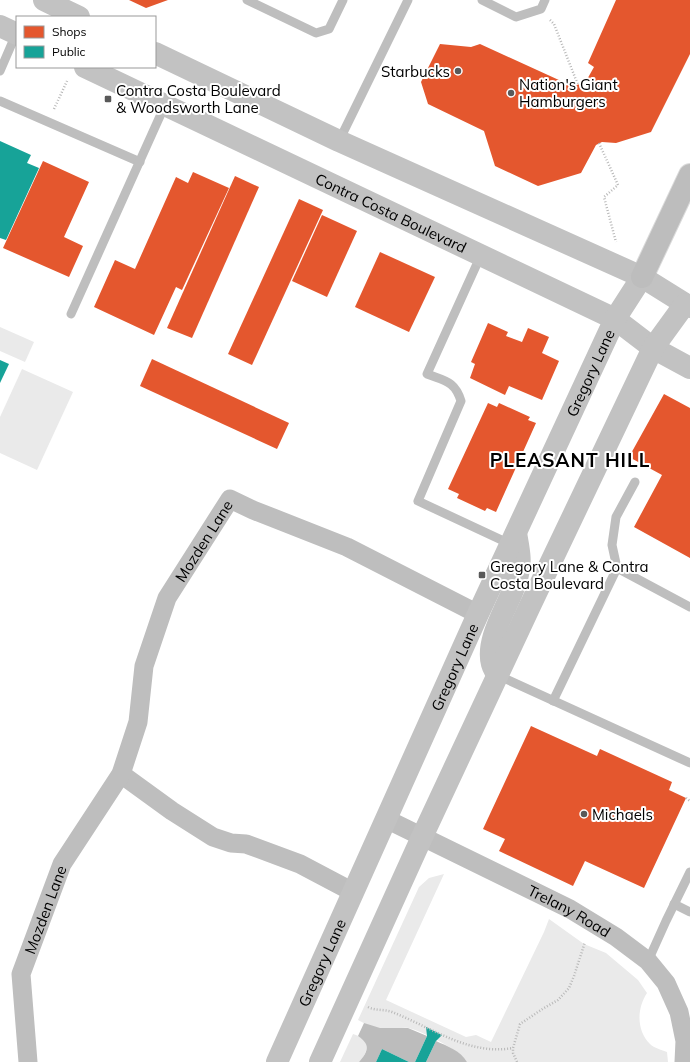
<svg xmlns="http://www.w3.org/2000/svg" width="690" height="1062" viewBox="0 0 690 1062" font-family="Mulish,sans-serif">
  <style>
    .green { fill: #eaeaea }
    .water { fill: #bcbcbc }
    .shops { fill: #e4572e }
    .public { fill: #17a398 }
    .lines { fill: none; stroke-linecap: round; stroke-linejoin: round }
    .highway-casing { stroke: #dbdbdb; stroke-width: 24 }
    .path { stroke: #b8b8b8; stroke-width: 2.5; stroke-dasharray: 1 2; stroke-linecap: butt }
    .lane { stroke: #bebebe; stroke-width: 9 }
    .street { stroke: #bebebe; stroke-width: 19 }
    .secondary { stroke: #c2c2c2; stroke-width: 22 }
    .highway { stroke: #bdbdbd; stroke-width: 22 }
    .poi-dot { fill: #595959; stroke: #fff; stroke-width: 1.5 }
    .labels { text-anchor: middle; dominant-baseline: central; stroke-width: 4; stroke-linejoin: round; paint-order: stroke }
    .poi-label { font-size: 15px; fill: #000; stroke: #fff; text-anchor: start }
    .street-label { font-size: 15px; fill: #000; stroke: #fff }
    .district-label { font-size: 19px; font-weight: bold; letter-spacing: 1px; fill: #000; stroke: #fff }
  </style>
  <rect width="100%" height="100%" fill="#fff"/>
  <g class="green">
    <polygon points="0,327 34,342 25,362 0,351"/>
    <polygon points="22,369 73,392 37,470 0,453 0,417"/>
    <path d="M444,874L386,1000L466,1037L476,1035L491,1042L544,932L549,919L584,944L606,953L638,980L647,993C637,1008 636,1030 650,1044C654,1048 662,1050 667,1052L668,1062H467C460,1050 423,1032 409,1028C403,1027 397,1029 390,1029C379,1029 368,1026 358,1020L419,887L429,878Z"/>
    <path d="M353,1034C370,1039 370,1050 359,1062H340Z"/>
  </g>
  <g class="water">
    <path d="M364,1023L380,1028H408L427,1036L415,1062H409L382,1049L376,1062H359C369,1051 370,1044 358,1036Z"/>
    <path d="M436,1041C447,1046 461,1051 467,1062H426Z"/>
  </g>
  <g class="shops">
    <polygon points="129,0 168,0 146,8"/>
    <polygon points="616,0 690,0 690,54 651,132 616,143 602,142 596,145 581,173 538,186 495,166 484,131 428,104 421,82 440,44 471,47 480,44 572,86 585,83 594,67 588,63"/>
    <polygon points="43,161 89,182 64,237 83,246 69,277 3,248"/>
    <polygon points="193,172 229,188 182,290 176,287 154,335 94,307 115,260 135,269 176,177 188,183"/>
    <polygon points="235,176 259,187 192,338 167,328"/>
    <polygon points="299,199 323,210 252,365 228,354"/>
    <polygon points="322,215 357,231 327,297 292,281"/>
    <polygon points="380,252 435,277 409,332 355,307"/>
    <polygon points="488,323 508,332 506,336 522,342 528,328 549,337 542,353 559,361 542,400 509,386 505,395 470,378 475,364 471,362"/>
    <polygon points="152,359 289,423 277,449 140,386"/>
    <polygon points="664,394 690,408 690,558 634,527 662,475 629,457"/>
    <polygon points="488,403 497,407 499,403 530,417 528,420 536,423 496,512 487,508 485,511 457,498 459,494 448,489"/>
    <polygon points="531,726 597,756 600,749 672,782 669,790 686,798 644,888 585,861 573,886 499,851 505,839 483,829"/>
  </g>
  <g class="public">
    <polygon points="0,141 31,155 27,163 39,168 6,240 0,238"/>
    <polygon points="0,360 9,364 0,383"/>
    <polygon points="426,1027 442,1035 436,1041 426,1062 415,1062 427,1036"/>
    <polygon points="382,1049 409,1062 376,1062"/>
  </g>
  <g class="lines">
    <g class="highway-casing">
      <polyline id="highway" points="642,277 690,175"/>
    </g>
    <g class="path">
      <polyline points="550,20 554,24 578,85"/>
      <polyline points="54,109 68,79"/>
      <polyline points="599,143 618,185 604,197 616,242"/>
      <polyline points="686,798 690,801"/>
      <path d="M368,1007C376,1011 384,1009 392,1012C431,1027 469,1056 513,1048"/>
      <polyline points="517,1062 513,1053 513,1048 520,1024 544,1008 558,1000 569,988 574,976 585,942"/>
    </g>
    <g class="lane">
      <polyline points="247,0 316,33 329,29 343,0"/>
      <polyline points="482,0 516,17 541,9 545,0"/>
      <polyline points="0,71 16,34"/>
      <polyline points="0,101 140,162"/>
      <polyline points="339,141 408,0"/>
      <path d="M481,255L427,374C445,381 455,381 461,401L418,501L510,544"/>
      <polyline points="71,314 165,105"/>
      <polyline points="635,482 616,517 612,545 617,568 690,607"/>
      <polyline points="497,675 690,763"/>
      <polyline points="553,701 617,568"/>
      <polyline points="674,904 690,912"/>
      <polyline points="648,961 666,921 690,872"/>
    </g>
    <g class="street">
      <polyline points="121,774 172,811 213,837 231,843 246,844 300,864 353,892"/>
      <path id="s1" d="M386,819L570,909L616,937L648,961L666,983L679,1012L685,1041L684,1062"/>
      <path id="s2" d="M28,1062L21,974L62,864L121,774L138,722L144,666L167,598L230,499L253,510L347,547L478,614"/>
    </g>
    <g class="secondary">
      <polyline points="44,0 79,17"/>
      <polyline points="0,26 17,34"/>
      <polyline points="155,53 339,141 642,277 690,307"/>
      <path id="s3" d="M85,67L615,319L653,348L690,368"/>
      <path d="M497,675C496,672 493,668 492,664C485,638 510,604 517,579C522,562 519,550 516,533"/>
      <path id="s4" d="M277,1062L478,614L615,319L642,277"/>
      <polyline points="320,1062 422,837 529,608 653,348 685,304"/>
    </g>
    <use href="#highway" class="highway"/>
  </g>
  <g class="poi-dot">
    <circle cx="458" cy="71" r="4"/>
    <circle cx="511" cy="93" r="4"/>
    <rect x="104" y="95" width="8" height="8" rx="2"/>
    <rect x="478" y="571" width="8" height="8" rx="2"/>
    <circle cx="584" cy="814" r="4"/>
  </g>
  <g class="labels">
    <g class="poi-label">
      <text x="450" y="71" text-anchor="end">Starbucks</text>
      <text x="519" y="84">Nation's Giant<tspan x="519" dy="17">Hamburgers</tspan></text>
      <text x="116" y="90">Contra Costa Boulevard<tspan x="116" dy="17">&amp; Woodsworth Lane</tspan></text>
      <text x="490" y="566">Gregory Lane &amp; Contra<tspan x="490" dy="17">Costa Boulevard</tspan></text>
      <text x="592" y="814">Michaels</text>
    </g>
    <g class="street-label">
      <text stroke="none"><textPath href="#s3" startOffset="339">Contra Costa Boulevard</textPath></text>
      <text stroke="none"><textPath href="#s4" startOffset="757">Gregory Lane</textPath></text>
      <text stroke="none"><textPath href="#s2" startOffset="564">Mozden Lane</textPath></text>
      <text stroke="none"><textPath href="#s4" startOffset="433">Gregory Lane</textPath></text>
      <text stroke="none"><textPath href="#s2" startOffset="157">Mozden Lane</textPath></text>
      <text stroke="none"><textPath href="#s1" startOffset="205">Trelany Road</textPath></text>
      <text stroke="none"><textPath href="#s4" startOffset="109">Gregory Lane</textPath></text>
    </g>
    <g class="district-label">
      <text x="570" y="460">PLEASANT HILL</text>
    </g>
  </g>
  <rect x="16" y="16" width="140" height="52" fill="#ffffff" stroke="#999999"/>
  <rect x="24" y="26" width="20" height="12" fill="#e4572e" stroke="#999999"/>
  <text x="52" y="36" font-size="12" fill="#000000">Shops</text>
  <rect x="24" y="46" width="20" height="12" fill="#17a398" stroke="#999999"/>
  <text x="52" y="56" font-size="12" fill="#000000">Public</text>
</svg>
